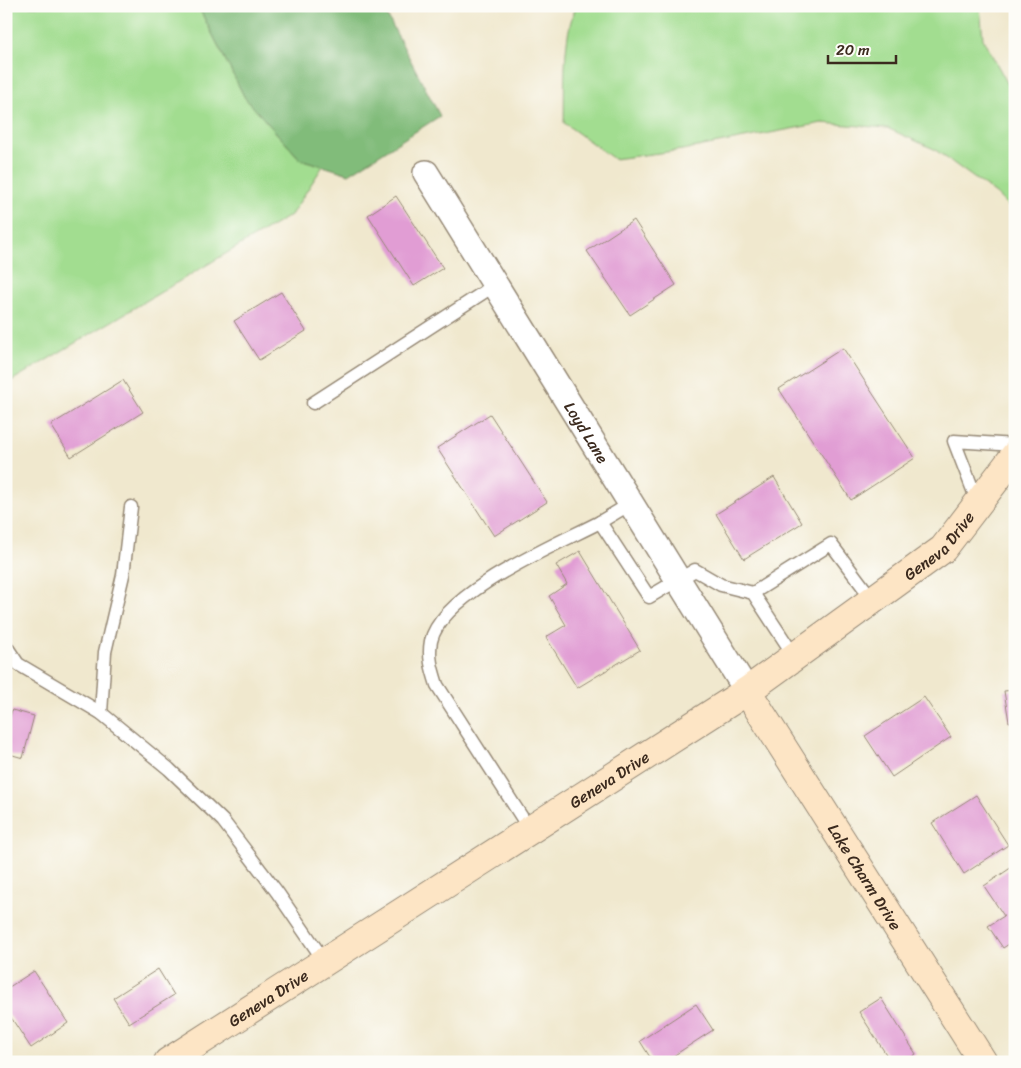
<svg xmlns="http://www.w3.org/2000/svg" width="1021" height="1068" viewBox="0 0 1021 1068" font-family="Sriracha,sans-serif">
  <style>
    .green { fill: #a2dd90; stroke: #6e8457 }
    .forest { fill: #81bc7a; stroke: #5e734c }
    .building { fill: #e19dd4 }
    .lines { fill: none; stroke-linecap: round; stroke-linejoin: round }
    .lane-casing { stroke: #968976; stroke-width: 15 }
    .street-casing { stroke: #968976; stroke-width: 28 }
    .secondary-casing { stroke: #968976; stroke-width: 30 }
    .lane { stroke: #fff; stroke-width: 12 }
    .street { stroke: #fff; stroke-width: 25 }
    .secondary { stroke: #fde5c5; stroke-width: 28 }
    .labels { text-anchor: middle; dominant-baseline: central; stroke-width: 4; stroke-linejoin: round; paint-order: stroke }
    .street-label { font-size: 16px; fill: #3b2a1e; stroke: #fdfcf7 }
  </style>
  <rect width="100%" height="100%" fill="#fdfcf7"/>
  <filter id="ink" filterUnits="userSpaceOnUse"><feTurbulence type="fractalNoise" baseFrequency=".02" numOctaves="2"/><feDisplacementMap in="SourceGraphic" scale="10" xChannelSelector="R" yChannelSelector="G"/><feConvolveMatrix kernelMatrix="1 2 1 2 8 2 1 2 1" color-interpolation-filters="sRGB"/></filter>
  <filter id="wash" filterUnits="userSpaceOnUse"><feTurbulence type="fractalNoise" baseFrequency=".0096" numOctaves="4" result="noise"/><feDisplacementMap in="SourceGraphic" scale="20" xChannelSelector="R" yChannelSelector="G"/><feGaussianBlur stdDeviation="1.12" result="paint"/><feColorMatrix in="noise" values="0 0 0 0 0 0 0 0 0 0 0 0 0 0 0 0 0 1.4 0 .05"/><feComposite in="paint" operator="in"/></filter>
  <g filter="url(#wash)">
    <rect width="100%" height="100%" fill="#f0e8ce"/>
    <g class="green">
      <polygon points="6,6 198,6 245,98 300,159 323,166 291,215 6,384"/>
      <path d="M577,6H980L983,39L1015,97V213L996,194L934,149L887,128L822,123L682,150L614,159L564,123C565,91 562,32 577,6Z"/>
    </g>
    <polygon class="forest" points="198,6 382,6 440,116 349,174 300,159 245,98"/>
    <g id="blocks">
      <g class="building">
        <polygon points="396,196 443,268 414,286 368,215"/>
        <polygon points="634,220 676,285 630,315 587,251"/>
        <polygon points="281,292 306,331 259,360 234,321"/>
        <polygon points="843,348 915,458 851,500 779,389"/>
        <polygon points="123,380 143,412 71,457 51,425"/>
        <polygon points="490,414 547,502 494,536 437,448"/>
        <polygon points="774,477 802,523 744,559 716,514"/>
        <polygon points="580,551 640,650 577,688 546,637 566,625 549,596 567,584 556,565"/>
        <polygon points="1015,690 1015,721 1009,722 1004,691"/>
        <polygon points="924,697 951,737 892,777 865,736"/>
        <polygon points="12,710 34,716 23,758 6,753 6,730"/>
        <polygon points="976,795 1008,845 964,874 932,823"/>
        <polygon points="1015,865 1015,940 1003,948 988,926 1004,916 984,886"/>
        <polygon points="158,969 174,995 129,1023 113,998"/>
        <polygon points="34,971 68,1023 31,1048 6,1010 6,989"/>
        <polygon points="881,998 916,1054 905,1062 891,1062 859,1012"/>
        <polygon points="696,1004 713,1030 664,1062 653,1062 640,1041"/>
      </g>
    </g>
  </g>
  <g filter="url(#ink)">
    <use href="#blocks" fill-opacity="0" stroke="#968976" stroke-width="1"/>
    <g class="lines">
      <g class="lane-casing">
        <g id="lane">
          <polyline points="313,403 495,285"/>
          <polyline points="978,503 954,441 1015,445"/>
          <polyline points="630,504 600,522 649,597 695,570 721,585 753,593 795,657"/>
          <polyline points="753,593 831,544 873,600"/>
          <polyline points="6,646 18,664 101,713 169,769 223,821 277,892 325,962"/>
          <polyline points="101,713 105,652 123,575 131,507"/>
          <path d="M530,830L437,685C432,669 428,657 431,641C442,592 558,544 600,522"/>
        </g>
      </g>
      <g class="street-casing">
        <g id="street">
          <path id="s1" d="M426,173L747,691"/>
        </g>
      </g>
      <g class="secondary-casing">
        <g id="secondary">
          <path id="s2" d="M747,691L983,1062"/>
          <path id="s3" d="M168,1062L747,691L943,549L1015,455"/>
        </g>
      </g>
      <use href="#lane" class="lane"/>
      <use href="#street" class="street"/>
      <use href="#secondary" class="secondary"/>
    </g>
  </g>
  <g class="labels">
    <g class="street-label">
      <text stroke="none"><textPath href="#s1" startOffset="305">Loyd Lane</textPath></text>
      <text stroke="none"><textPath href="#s3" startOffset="929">Geneva Drive</textPath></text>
      <text stroke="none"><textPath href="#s3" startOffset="524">Geneva Drive</textPath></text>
      <text stroke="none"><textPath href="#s2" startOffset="220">Lake Charm Drive</textPath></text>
      <text stroke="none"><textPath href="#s3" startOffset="119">Geneva Drive</textPath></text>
    </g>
  </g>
  <rect width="1021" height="1068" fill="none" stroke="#fdfcf7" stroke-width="25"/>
  <path d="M828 55v8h68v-8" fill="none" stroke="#3b2a1e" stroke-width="2.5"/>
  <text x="836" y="55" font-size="15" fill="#3b2a1e" stroke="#fdfcf7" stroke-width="4" paint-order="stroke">20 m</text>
</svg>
